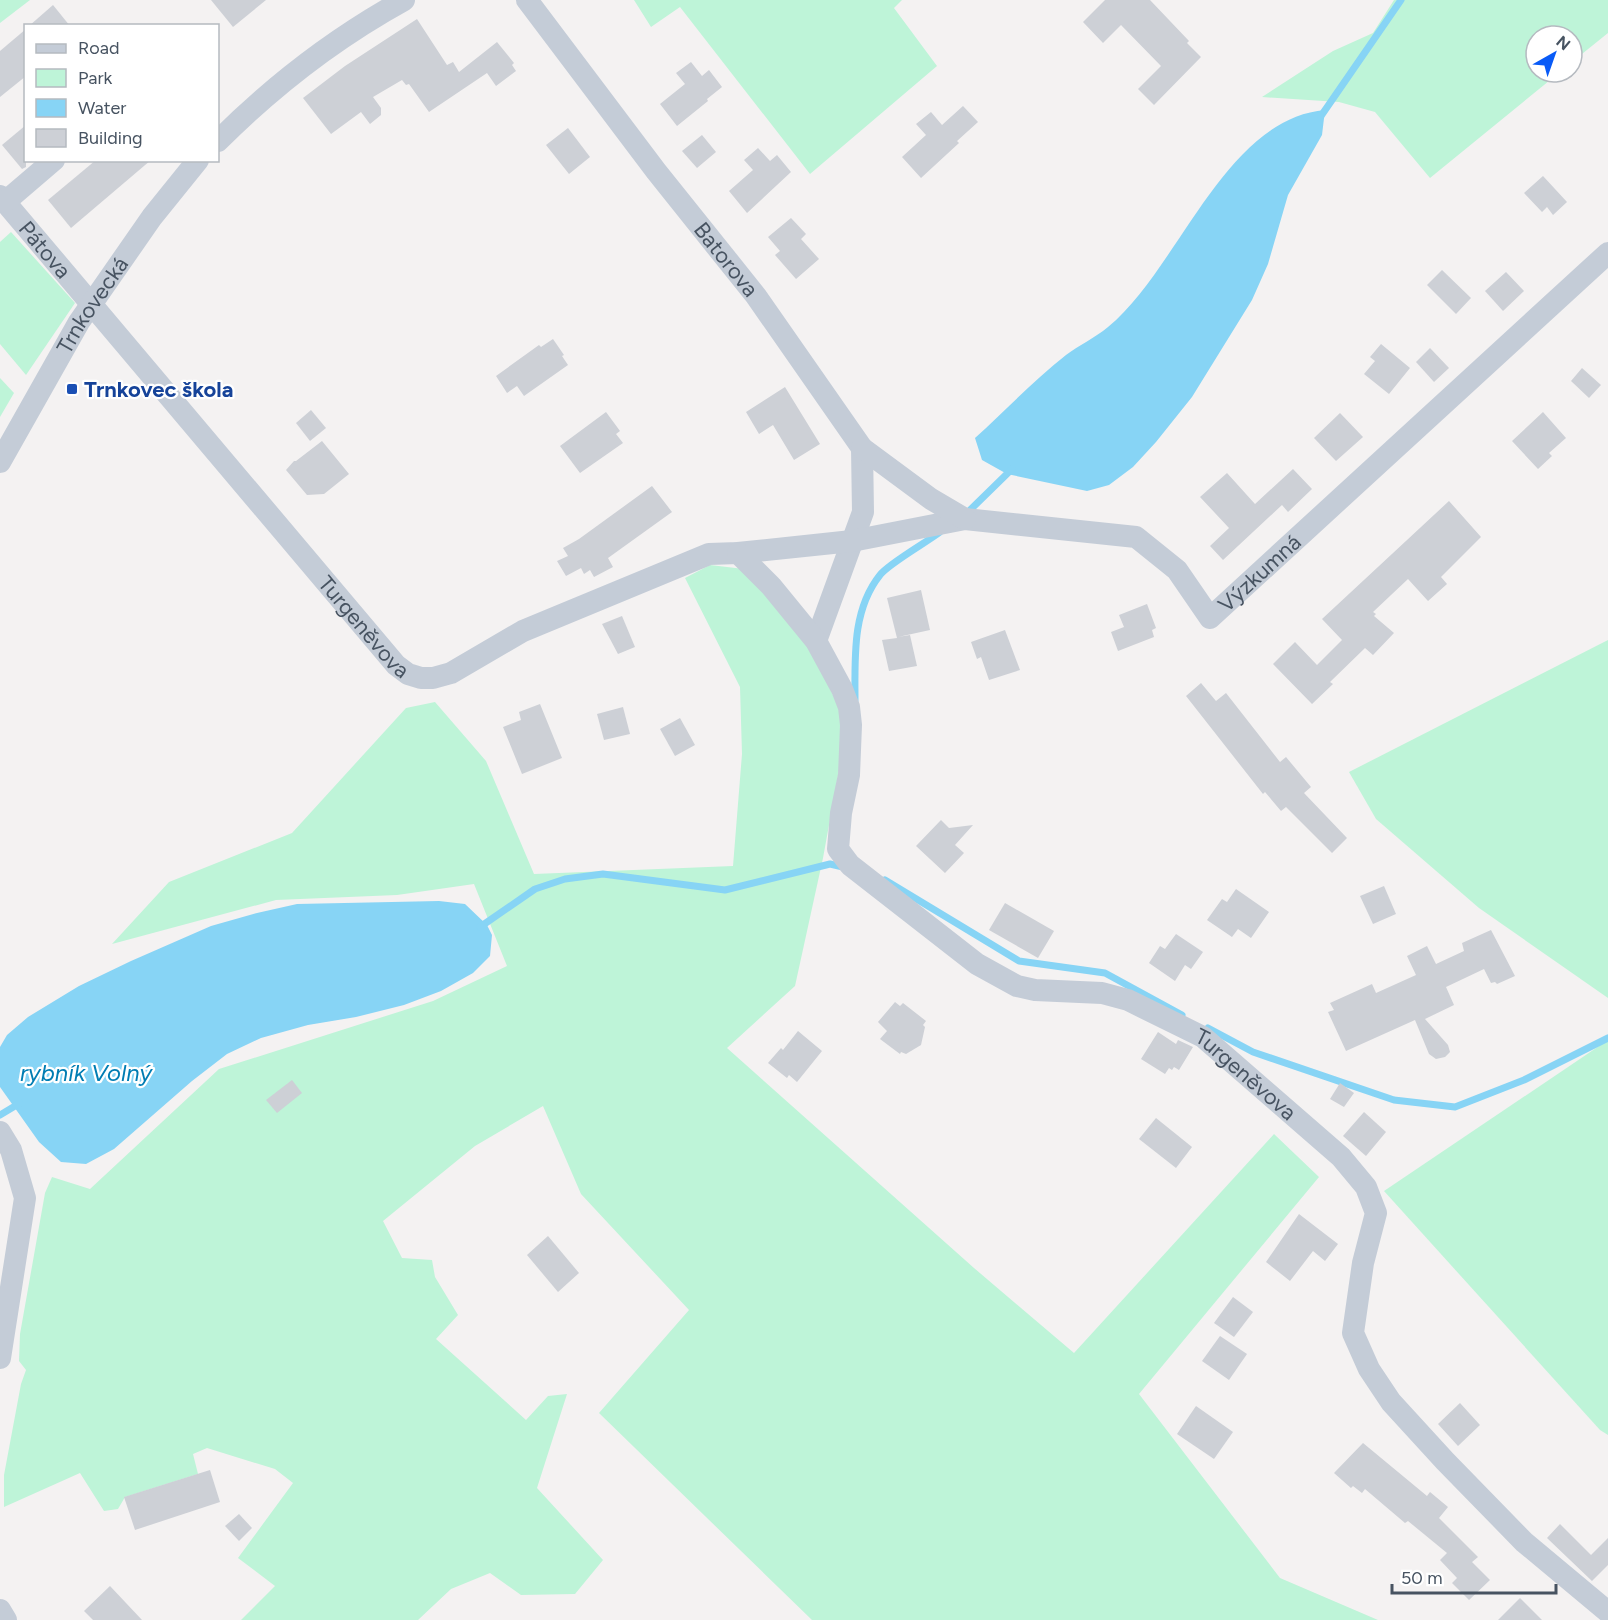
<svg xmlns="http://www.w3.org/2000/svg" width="1608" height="1620" viewBox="0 0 1608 1620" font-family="Figtree,sans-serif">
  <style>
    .green { fill: #bef4d8 }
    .water { fill: #87d4f5 }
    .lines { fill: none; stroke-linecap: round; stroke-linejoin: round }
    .stream { stroke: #87d4f5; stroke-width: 7 }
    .building { fill: #cdd0d6 }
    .minor { stroke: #c4ccd7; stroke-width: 22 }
    .transit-dot { fill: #1a4fb4; stroke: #fff; stroke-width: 2 }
    .labels { text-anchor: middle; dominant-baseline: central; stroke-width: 4.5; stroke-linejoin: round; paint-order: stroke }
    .street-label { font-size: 22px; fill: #475361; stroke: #fff }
    .transit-label { font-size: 22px; font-weight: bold; fill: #164399; stroke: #fff; text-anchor: start }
    .water-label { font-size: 24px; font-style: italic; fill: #017db3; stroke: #fff }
  </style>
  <rect width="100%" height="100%" fill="#f4f2f2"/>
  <g class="green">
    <polygon points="0,0 30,0 0,23"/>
    <polygon points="634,0 902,0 894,8 937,66 810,174 680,7 651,27"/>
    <polygon points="1394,0 1608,0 1608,33 1572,62 1572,36 1536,36 1536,72 1560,72 1430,178 1375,112 1339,102 1262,97 1333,51 1373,33"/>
    <polygon points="11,232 75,303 26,375 0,344 0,242"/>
    <polygon points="0,378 14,393 0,417"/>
    <polygon points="710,565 744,569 811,646 841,713 841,759 823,858 795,986 727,1048 974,1268 1074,1353 1274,1134 1319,1177 1139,1394 1280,1578 1378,1620 812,1620 599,1413 689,1310 581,1194 543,1106 475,1146 383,1221 402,1258 432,1260 435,1277 458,1315 436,1339 526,1420 548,1396 567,1394 537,1488 603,1560 575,1594 521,1595 490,1573 451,1589 418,1620 241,1620 275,1586 238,1558 293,1483 275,1469 207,1448 193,1454 198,1474 125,1497 118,1509 104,1511 80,1473 4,1507 4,1475 21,1384 26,1370 19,1361 20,1334 45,1193 52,1177 90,1189 219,1069 433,1001 507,966 474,884 397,895 276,900 112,944 169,882 292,833 406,708 435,702 486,761 534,874 733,866 742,754 740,687 685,578"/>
    <polygon points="1608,640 1608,998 1479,908 1376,819 1349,772"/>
    <polygon points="1608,1040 1608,1435 1600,1430 1384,1191"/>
  </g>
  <g class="water">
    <path d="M1325,110L1322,135L1288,195L1268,264L1252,300L1192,397L1156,442L1133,467L1109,485L1087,491L1007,474L982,460L975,438C1005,411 1034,380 1066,355C1079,345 1095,338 1108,327C1179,269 1224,119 1325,110Z"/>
    <polygon points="439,901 465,904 487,925 492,935 490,956 473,973 441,991 404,1005 356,1017 308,1025 261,1038 227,1054 192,1081 114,1149 86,1164 61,1162 39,1142 0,1087 0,1047 7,1035 28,1017 79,986 131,961 211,926 257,913 297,904"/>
  </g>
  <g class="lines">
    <g class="stream">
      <polyline points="1321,116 1401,0"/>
      <polyline points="967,513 1012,469"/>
      <path d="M855,700C855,657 852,610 880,575C888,564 927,542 940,532"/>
      <polyline points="885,880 1019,961 1105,973 1182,1015"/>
      <polyline points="480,927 535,889 565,879 603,874 725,890 830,864 843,867"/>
      <polyline points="1208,1028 1253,1052 1394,1100 1455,1107 1524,1080 1608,1038"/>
      <polyline points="0,1115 20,1103"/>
    </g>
  </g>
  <g class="building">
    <polygon points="211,0 266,0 233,27"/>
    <polygon points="1105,0 1150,0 1189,41 1187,43 1201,57 1154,105 1138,89 1161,66 1121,25 1103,43 1083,22"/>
    <polygon points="53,5 70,26 29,26"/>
    <polygon points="417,19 447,65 453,62 459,72 497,42 514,63 512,65 516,71 496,86 487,73 429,112 409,84 406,85 402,80 373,97 381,108 381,115 370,124 361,112 331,134 303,98 345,66"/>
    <polygon points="26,29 26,76 0,97 0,51"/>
    <polygon points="691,62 702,76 709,70 722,87 707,99 708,101 677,126 660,104 685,84 676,73"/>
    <polygon points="963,106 978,122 957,141 959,143 921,178 902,157 926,135 916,124 931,112 942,125"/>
    <polygon points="26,125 26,167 22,169 2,145"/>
    <polygon points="568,128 590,157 569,174 546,145"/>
    <polygon points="702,135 716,152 697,168 682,151"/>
    <polygon points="758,148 770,161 777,155 791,172 747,213 729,191 753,170 744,160"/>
    <polygon points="96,160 151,160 71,228 48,200"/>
    <polygon points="1543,176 1567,202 1553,215 1547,207 1542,212 1524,193"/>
    <polygon points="791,218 806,234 801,239 819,259 796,279 775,255 780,251 768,237"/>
    <polygon points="1442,270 1471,298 1456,314 1427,285"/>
    <polygon points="1506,272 1524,291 1503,311 1485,291"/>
    <polygon points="553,339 564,355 562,356 568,365 524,396 517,386 507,393 496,376 539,345 541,347"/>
    <polygon points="1381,344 1410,368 1389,394 1364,374 1375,361 1370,357"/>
    <polygon points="1430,348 1449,368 1434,382 1416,362"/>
    <polygon points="1582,368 1601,385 1589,398 1571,381"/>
    <polygon points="785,387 820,444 794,460 773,425 759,434 746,412"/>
    <polygon points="311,410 326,428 310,441 296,423"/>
    <polygon points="606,412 620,431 616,434 623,443 580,473 560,446"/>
    <polygon points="1543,412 1566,438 1549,453 1552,456 1538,469 1512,441"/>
    <polygon points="1340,413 1363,437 1336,461 1314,438"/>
    <polygon points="322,441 349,474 324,494 307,495 286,470 294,461 296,461"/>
    <polygon points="1293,469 1312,489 1288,512 1282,505 1223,560 1210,546 1229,528 1200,497 1227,473 1255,504"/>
    <polygon points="652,486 672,512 608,558 613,567 594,577 590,570 584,574 581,568 566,576 557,561 568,556 563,548 579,539"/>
    <polygon points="1449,501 1481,537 1441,577 1447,584 1428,601 1408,579 1373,612 1376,614 1374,616 1394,633 1373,655 1365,648 1330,682 1333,684 1312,704 1273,664 1295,642 1317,665 1342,640 1322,619"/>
    <polygon points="921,590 930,630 898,637 910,635 917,666 889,671 882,640 897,638 887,598"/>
    <polygon points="1147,604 1156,628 1152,630 1154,637 1118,651 1111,632 1124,627 1119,615"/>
    <polygon points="622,616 635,647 618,654 602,624"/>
    <polygon points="1005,630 1020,670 989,680 981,657 977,659 971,642"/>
    <polygon points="1201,683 1216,701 1226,693 1280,762 1286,757 1311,787 1304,793 1347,838 1332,853 1286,807 1281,811 1265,792 1263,794 1186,696"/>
    <polygon points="540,704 562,758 522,774 503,727 521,720 519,712"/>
    <polygon points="623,707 630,734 604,740 597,714"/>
    <polygon points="680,718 695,745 675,756 660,729"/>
    <polygon points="941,820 949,828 973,825 955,845 964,853 945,873 916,846"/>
    <polygon points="1384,886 1396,914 1373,924 1360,896"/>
    <polygon points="1236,889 1269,912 1251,938 1238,929 1232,937 1207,920 1222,899 1227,902"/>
    <polygon points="1005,903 1054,931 1038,958 989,930"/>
    <polygon points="1491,930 1515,976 1497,984 1495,982 1491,983 1484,969 1446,987 1454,1005 1425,1019 1448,1045 1450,1052 1445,1057 1436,1059 1429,1054 1415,1020 1346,1051 1328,1012 1334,1010 1330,1003 1372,984 1376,993 1416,975 1407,956 1427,946 1436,964 1464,951 1462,943"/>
    <polygon points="1176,934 1203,952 1191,969 1185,965 1175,981 1149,963 1160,946 1165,949"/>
    <polygon points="895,1002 900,1006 903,1003 926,1021 923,1025 925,1027 921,1045 906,1054 901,1052 900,1054 880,1039 887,1031 878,1022"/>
    <polygon points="798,1031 822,1051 797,1082 789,1075 787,1078 768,1063 781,1048 783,1050"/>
    <polygon points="1158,1032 1176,1044 1178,1040 1193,1047 1179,1070 1174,1067 1172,1070 1169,1068 1165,1074 1141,1059"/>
    <polygon points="292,1080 302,1093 277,1113 266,1100"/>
    <polygon points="1340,1083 1354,1093 1344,1107 1330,1099"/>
    <polygon points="1364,1112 1386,1132 1366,1156 1343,1136"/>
    <polygon points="1156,1118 1192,1147 1176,1168 1139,1139"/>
    <polygon points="1299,1214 1338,1244 1325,1261 1313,1251 1290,1281 1266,1262"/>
    <polygon points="548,1236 579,1273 558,1292 527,1255"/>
    <polygon points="1233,1297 1253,1312 1234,1337 1214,1323"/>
    <polygon points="1220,1336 1247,1354 1229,1380 1202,1361"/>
    <polygon points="1460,1403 1480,1425 1458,1446 1438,1424"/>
    <polygon points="1196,1406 1233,1432 1214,1459 1177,1434"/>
    <polygon points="1363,1443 1427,1496 1430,1492 1448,1507 1439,1518 1478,1557 1472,1562 1490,1580 1469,1600 1452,1583 1457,1578 1440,1560 1447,1553 1408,1521 1405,1523 1365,1489 1362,1493 1353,1486 1351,1488 1334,1473"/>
    <polygon points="210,1470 220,1502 135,1530 124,1497"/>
    <polygon points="239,1514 252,1528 239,1541 225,1526"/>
    <polygon points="1560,1524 1591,1555 1608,1538 1608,1565 1592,1581 1547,1538"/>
    <polygon points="110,1586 142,1620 93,1620 84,1611"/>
    <polygon points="1520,1598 1542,1620 1498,1620"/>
  </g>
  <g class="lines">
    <g class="minor">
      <path id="s1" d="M527,0L656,171L756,296L862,448L863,512L816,641"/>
      <path d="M218,141C273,86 335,38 404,0"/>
      <path id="s2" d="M0,196L396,665L408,674L421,678H433L451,673L523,631L709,554L738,553L852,541L965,519L1136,537L1177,570L1210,618L1608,253"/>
      <polyline points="5,202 54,160"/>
      <polyline points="862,448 931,499 965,519"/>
      <path id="s3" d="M0,462L79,322L152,217L198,160"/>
      <path id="s4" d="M738,553L771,586L816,641L842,689L849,707L851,725L849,775L841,813L838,849L850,865L977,964L1017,986L1035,990L1102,993L1128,1000L1203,1037L1341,1157L1366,1187L1376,1213L1363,1263L1353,1333L1369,1369L1391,1402L1445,1461L1524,1542L1608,1612"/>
      <polyline points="0,1132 11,1150 25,1198 0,1358"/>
      <polyline points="0,1610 6,1620"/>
    </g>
  </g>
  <rect class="transit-dot" x="66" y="383" width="12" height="12" rx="3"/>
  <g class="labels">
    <g class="street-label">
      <text stroke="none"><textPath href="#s2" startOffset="70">Pátova</textPath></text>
      <text stroke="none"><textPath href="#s1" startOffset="327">Batorova</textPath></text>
      <text stroke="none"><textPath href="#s3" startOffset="182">Trnkovecká</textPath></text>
      <text stroke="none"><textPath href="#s2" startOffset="1566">Výzkumná</textPath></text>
      <text stroke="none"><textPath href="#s2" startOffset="564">Turgeněvova</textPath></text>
      <text stroke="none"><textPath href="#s4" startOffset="814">Turgeněvova</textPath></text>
    </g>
    <g class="transit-label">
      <text x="84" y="389">Trnkovec škola</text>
    </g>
    <g class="water-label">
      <text x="86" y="1072">rybník Volný</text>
    </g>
  </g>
  <rect x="24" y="24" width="195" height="138" fill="#ffffff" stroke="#b5bac0" stroke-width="1.5"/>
  <rect x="36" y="44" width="30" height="9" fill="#c4ccd7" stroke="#b5bac0" stroke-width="1.5"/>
  <text x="78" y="54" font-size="18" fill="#475361">Road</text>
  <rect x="36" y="69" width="30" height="18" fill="#bef4d8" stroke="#b5bac0" stroke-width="1.5"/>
  <text x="78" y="84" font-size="18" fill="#475361">Park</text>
  <rect x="36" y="99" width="30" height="18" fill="#87d4f5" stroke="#b5bac0" stroke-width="1.5"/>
  <text x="78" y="114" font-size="18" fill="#475361">Water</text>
  <rect x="36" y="129" width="30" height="18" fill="#cdd0d6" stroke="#b5bac0" stroke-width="1.5"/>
  <text x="78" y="144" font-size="18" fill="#475361">Building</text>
  <g transform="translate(1554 54) rotate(40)"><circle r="28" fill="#ffffff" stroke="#b5bac0" stroke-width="1.5"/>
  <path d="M0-4.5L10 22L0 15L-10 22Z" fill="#095bf7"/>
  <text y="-9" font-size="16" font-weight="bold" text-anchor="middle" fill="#475361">N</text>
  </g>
  <path d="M1392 1584v9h164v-9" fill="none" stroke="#475361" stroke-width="3"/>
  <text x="1401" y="1584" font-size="18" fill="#475361" stroke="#ffffff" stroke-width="4.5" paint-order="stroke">50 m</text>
</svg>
